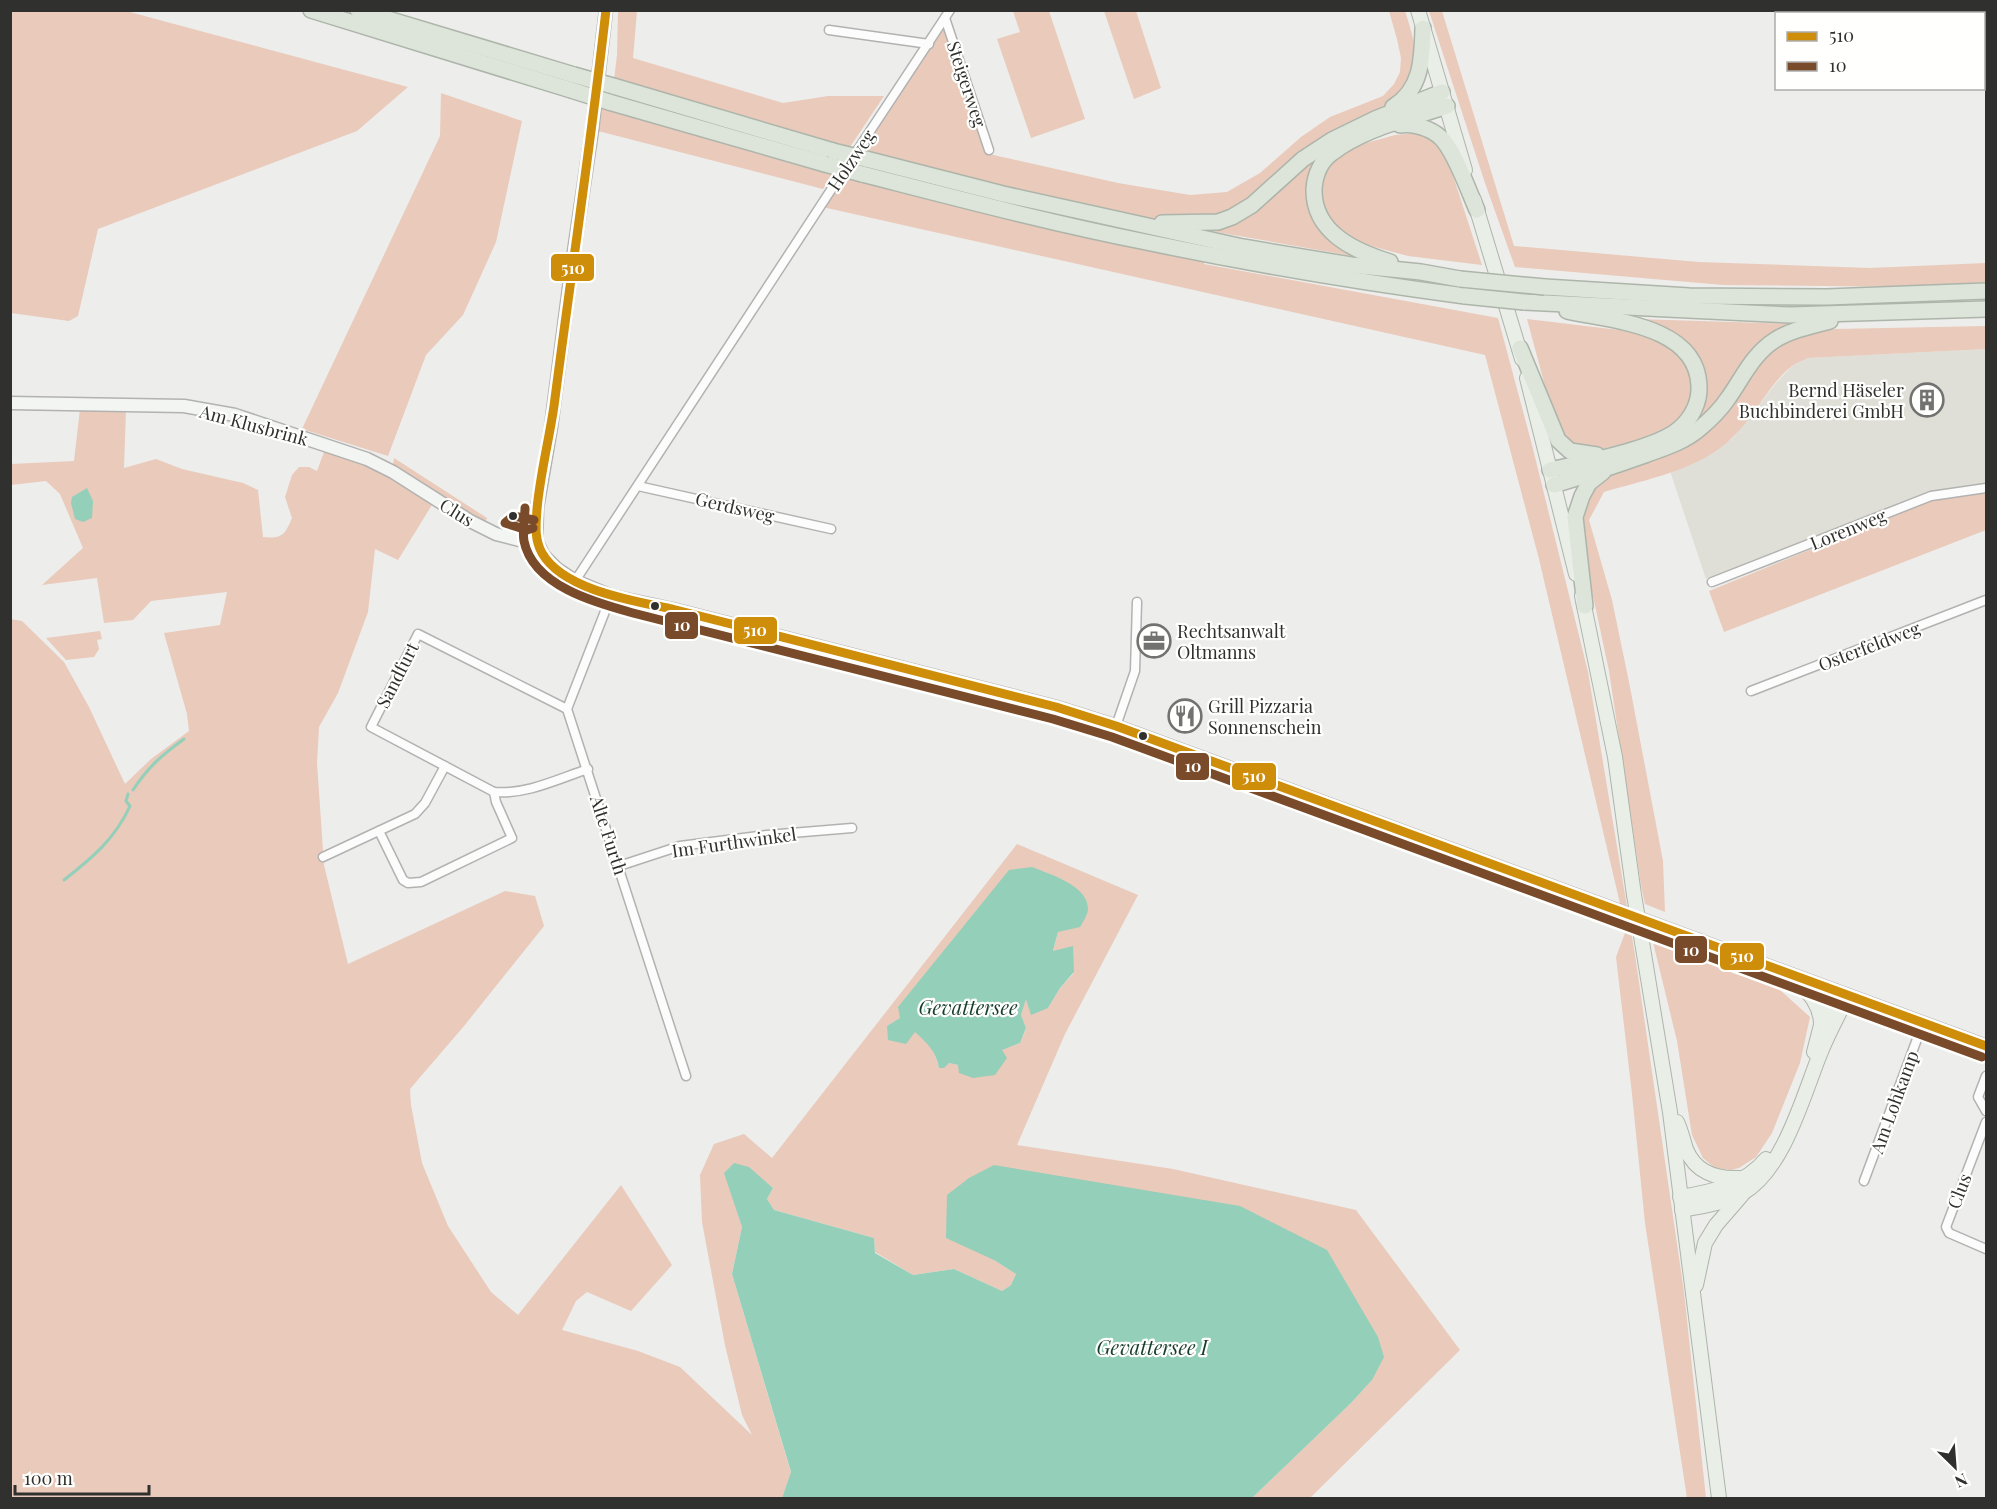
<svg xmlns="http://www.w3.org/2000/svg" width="1997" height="1509" viewBox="0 0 1997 1509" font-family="'Playfair Display',serif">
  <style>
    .built { fill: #dfdfd8 }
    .green { fill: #e9cabb; fill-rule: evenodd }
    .water { fill: #94cfb9 }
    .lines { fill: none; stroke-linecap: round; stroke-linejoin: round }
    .stream { stroke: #94cfb9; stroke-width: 3 }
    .street-casing { stroke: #b2b2b0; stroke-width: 11 }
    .secondary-casing { stroke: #b2b2b0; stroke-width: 15 }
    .primary-casing { stroke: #adb5aa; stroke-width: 16 }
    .highway-casing { stroke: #adb5aa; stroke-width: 18 }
    .street { stroke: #fcfcfc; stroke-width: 8 }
    .secondary { stroke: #f3f5f2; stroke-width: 12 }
    .primary { stroke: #e9eee7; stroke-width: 14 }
    .highway { stroke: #dde4d9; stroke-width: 15 }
    .primary-bridge-casing { stroke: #adb5aa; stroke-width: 16; stroke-linecap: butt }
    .highway-bridge-casing { stroke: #adb5aa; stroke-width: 18; stroke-linecap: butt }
    .primary-bridge { stroke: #e9eee7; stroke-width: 14 }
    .highway-bridge { stroke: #dde4d9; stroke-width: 15 }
    .bus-1-casing { stroke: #fffffe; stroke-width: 14 }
    .bus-2-casing { stroke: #fffffe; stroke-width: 14 }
    .bus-1 { stroke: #cf8e09; stroke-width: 9 }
    .bus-2 { stroke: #7a4b2a; stroke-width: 9 }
    .bus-dot { fill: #30302e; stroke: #fffffe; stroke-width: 2 }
    .labels { text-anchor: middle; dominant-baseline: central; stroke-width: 4.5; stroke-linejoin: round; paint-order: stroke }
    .street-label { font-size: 18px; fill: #30302e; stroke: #fffffe }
    .poi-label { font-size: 18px; fill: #30302e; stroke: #fffffe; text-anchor: start }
    .water-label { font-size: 20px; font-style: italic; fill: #163c30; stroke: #fffffe }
    .line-badge { stroke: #fffffe; stroke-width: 2 }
    .badge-label { font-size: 16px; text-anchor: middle; font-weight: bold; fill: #fff }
  </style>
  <rect width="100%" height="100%" fill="#ededeb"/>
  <polygon class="built" points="1986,349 1986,485 1971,485 1930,492 1706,579 1670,471 1688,466 1712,453 1733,438 1777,382 1792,366 1808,358"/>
  <g class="green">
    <polygon points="10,11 126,11 408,87 357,131 98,229 78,316 69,321 11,313"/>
    <polygon points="618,11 637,11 633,58 783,103 828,96 884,96 850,147 614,80 617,55"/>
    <polygon points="1013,11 1049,11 1085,119 1031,138 997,39 1020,32"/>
    <polygon points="1104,11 1136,11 1161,88 1134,99"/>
    <path d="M1389,11H1405C1410,27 1416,44 1415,61C1413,103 1358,120 1326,135L1324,152L1310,202L1358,257L1211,231L1204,264L1498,318L1532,445L1588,672L1635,955L1684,1292L1706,1498H1687L1645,1223L1632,1094L1616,957L1628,925L1622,912L1539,559L1485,355L818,206L853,148L944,18L989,154L1118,183L1190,195L1227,192L1260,173L1301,137L1330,117L1383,96L1394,84L1400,72L1401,58L1397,39Z"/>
    <polygon points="1429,11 1442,11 1514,246 1699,262 1870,268 1986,263 1986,282 1915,287 1723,285 1515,267 1485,183"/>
    <polygon points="441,93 522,121 496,242 463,315 426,355 388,456 302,429 440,136"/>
    <polygon points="602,108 833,173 823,189 598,131"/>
    <polygon points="1418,133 1432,139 1446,154 1482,265 1408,256 1349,240 1332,227 1322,206 1322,179 1337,157 1359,145 1395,135"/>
    <polygon points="1527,319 1644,333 1676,351 1683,359 1692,377 1691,403 1682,417 1670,428 1655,436 1597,450 1571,446 1556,427"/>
    <polygon points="1636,319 1794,324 1713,409 1687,431 1706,384 1703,368 1695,354 1682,339"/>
    <path d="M1986,326V349L1808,358C1803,361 1796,363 1792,366C1770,383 1754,417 1733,437C1700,470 1647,479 1604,492L1589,520L1612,600L1629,682L1663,861L1665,912L1645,904L1641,885L1609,671L1580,535V514L1589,490L1610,473L1733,402L1762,362L1775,349L1794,338L1835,329Z"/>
    <path d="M80,409H126L124,468L156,459L182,469L243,483L258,490L263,537C282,539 285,535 292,518L285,497L292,475L299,467H309L317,471L324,452L392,471L394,458L487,518L483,528L435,500L398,560L375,549L368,612L338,693L319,727L317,763L324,865L348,964L505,891L535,896L544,926L464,1026L410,1089L411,1105L422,1163L448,1226L491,1292L518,1315L621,1185L672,1265L631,1311L587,1292L576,1301L562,1330L638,1351L680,1367L752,1435L742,1415L725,1345L702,1222L700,1175L714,1144L744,1134L772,1158L1017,844L1138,895L1065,1034L1017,1145L1173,1169L1356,1210L1460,1350L1310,1498H1252L1351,1403L1372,1380L994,1260L1016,1274L1011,1285L1002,1291L954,1269L913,1275L875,1252L874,1238L774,1210L767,1199L773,1188L767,1183L725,1173L742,1227L732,1274L791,1473L782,1498H11L10,619L22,621L64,662L89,707L125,784L151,759L189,731L187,714L164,633L220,625L227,592L151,601L133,620L104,623L97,578L42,585L83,548L60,494L46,481L11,485V464L74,461ZM1088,910L1058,932L1053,952L1074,973L1060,988L1048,1008L1026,998L1021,1015L1026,1029L1020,1043L958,1065L949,1063L939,1068C936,1054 928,1040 916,1032C908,1028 895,1028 887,1026Z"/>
    <polygon points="1973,493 1986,493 1986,530 1724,632 1709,591 1932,500"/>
    <polygon points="100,631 102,639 97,640 99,649 94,657 66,660 46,638"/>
    <polygon points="1651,934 1772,983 1810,1017 1800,1063 1772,1133 1756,1157 1739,1168 1731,1170 1715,1168 1703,1158 1692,1135 1677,1041"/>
  </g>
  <g class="water">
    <polygon points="87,488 93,501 92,518 83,522 75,519 71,503 72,497"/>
    <path d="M1032,867C1049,874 1088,885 1088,909C1088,914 1083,922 1080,927L1058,932L1053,951L1073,946L1074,972L1060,988L1048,1008L1031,1015L1026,999L1021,1015L1026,1028L1020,1043L1002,1050L1007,1058L995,1075L973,1078L959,1073L958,1065L949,1063L944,1068H939C936,1051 927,1043 915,1032L906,1044L888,1040L887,1026L900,1018L898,1007L1009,870Z"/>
    <polygon points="734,1163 749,1167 773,1188 767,1199 774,1210 874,1238 875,1253 913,1275 954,1269 1002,1291 1011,1285 1016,1274 994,1260 946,1238 947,1195 969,1178 994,1165 1240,1206 1327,1250 1378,1337 1384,1357 1372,1380 1351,1403 1252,1498 782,1498 791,1472 732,1274 742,1227 724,1173"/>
  </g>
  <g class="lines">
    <g class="stream">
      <path d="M133,790C148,767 162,755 184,739"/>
      <path d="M64,880C92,858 115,839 130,806L126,801L128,794"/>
    </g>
    <g class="street-casing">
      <g id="street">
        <polyline points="945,18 989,150"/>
        <polyline points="829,30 929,44"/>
        <polyline points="853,157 950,10"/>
        <polyline points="638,486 831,529"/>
        <polyline points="575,581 846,167"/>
        <polyline points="1712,582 1931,496 1986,488"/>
        <polyline points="611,596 567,709 686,1076"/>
        <polyline points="1751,691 1986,600"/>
        <path d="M567,709L418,634L371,727L494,792C526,795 558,779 588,769"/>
        <polyline points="1116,726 1135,671 1137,602"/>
        <polyline points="379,831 403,880 408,883 421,882 512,838 496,802 494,792"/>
        <polyline points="323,857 415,814 425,803 445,766"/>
        <polyline points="619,866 680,846 767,835 852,828"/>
        <polyline points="1986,1076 1978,1097 1986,1111"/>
        <polyline points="1986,1122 1946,1227 1949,1233 1986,1249"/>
        <polyline points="1864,1181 1923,1023"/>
      </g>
    </g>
    <g class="secondary-casing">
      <g id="secondary">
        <polyline points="606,10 592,130 572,265 551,427 537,508 536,540 543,555 557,569 575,581 611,596 672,609 1056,707 1116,726 1986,1046"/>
        <polyline points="10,403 184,406 235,415 367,459 393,472 470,521 496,534 527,542 536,540"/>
      </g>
    </g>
    <g class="primary-casing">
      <g id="primary">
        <polyline points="1418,10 1465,170"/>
        <polyline points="1474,200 1522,359"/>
        <polyline points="1527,378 1576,574"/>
        <polyline points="1582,596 1615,757 1634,895"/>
        <polyline points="1642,942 1670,1112 1719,1498"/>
        <path d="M1794,977C1807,991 1820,1003 1821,1023"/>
        <polyline points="1814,1052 1821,1025 1834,991"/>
        <path d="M1677,1122C1681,1130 1683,1140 1686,1149C1695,1172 1716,1179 1739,1178"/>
        <path d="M1680,1197C1711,1192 1745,1185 1766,1159"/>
        <path d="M1682,1210C1703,1206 1725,1203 1743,1193C1784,1169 1803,1096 1820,1054C1828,1034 1838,1015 1848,996"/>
        <polyline points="1696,1285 1705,1243 1716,1225 1742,1195"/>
      </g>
    </g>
    <g class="highway-casing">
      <g id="highway">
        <polyline points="311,10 571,90"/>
        <polyline points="358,10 574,75"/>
        <polyline points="613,86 833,151"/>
        <polyline points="609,102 825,164"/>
        <path d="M1393,107C1422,89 1422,59 1423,28"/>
        <path d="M1400,125C1413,123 1430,128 1440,137C1454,149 1469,192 1477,210"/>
        <polyline points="866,159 1003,194 1243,247 1351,265 1421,272 1460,279"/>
        <path d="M862,174C956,198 1050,223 1146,242C1252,264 1358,282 1465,296"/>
        <polyline points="1162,223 1218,222 1232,217 1252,205 1303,159 1332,140 1375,119 1442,92"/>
        <path d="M1390,262C1354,251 1313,232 1314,189C1315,175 1321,161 1332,153C1364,128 1409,119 1447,106"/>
        <polyline points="1545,287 1689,296 1827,297 1986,291"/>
        <polyline points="1524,302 1790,315 1986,309"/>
        <polyline points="1520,348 1558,440 1570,451 1597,455"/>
        <path d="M1550,470C1581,463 1656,449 1679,429C1692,418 1700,402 1699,385C1696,325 1612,321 1567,311"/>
        <path d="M1554,485C1584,476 1614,466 1645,455C1663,448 1682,443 1698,430C1709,421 1721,409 1729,397C1743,377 1753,354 1775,340C1791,330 1811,326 1830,321"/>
        <polyline points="1585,606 1575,517 1582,496 1589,483 1603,472"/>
      </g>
    </g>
    <use href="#street" class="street"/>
    <use href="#secondary" class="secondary"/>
    <use href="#primary" class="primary"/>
    <use href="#highway" class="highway"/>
    <g class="primary-bridge-casing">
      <polyline id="primary-bridge" points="1634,895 1642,942"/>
    </g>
    <g class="highway-bridge-casing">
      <g id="highway-bridge">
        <polyline points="574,75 613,86"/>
        <polyline points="571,90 609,102"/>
        <polyline points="833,151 866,159"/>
        <polyline points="825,164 862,174"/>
        <polyline points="1460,279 1545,287"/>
        <polyline points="1465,296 1524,302"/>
      </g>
    </g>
    <use href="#primary-bridge" class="primary-bridge"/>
    <use href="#highway-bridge" class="highway-bridge"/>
    <g class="bus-1-casing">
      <path id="bus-1" d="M606,10C591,143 571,274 554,406C549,440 540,475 537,509C536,524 534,539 542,553C563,590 634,601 672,609L1056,707L1116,726L1986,1046"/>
    </g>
    <g class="bus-2-casing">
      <g id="bus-2">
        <path d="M525,508C525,518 522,530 524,541C533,586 596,603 633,613L1053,719L1112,737L1982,1057"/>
        <polyline points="533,528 527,530 505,523 513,516 534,520"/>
      </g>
    </g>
    <use href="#bus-1" class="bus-1"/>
    <use href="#bus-2" class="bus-2"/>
  </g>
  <defs>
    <g id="building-ring" transform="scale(1.725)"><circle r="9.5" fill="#fffffe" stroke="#727270" stroke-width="1.5"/><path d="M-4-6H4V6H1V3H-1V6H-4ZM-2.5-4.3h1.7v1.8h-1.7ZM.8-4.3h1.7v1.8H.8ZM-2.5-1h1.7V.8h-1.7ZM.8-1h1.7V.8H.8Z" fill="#727270"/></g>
    <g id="office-ring" transform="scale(1.725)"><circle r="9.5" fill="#fffffe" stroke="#727270" stroke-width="1.5"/><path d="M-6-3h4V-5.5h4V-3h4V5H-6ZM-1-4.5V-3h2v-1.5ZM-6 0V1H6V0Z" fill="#727270"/></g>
    <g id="restaurant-ring" transform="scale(1.725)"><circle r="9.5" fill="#fffffe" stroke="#727270" stroke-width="1.5"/><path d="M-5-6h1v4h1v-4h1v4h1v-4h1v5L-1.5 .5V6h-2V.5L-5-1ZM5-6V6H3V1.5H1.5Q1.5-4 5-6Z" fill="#727270"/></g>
  </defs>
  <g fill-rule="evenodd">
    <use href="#building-ring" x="1927" y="400"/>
    <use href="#office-ring" x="1154" y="641"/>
    <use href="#restaurant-ring" x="1185" y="716"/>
  </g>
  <g class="bus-dot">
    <circle cx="513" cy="516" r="5"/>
    <circle cx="655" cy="606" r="5"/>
    <circle cx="1143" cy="736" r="5"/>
  </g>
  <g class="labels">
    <g class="street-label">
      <text transform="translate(967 84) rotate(72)">Steigerweg</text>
      <text transform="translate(851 160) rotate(-56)">Holzweg</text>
      <text transform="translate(254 425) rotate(15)">Am Klusbrink</text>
      <text transform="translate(735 507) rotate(13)">Gerdsweg</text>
      <text transform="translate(457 512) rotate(32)">Clus</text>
      <text transform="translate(1848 529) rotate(-22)">Lorenweg</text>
      <text transform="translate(1869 646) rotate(-21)">Osterfeldweg</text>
      <text transform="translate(397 675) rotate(-63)">Sandfurt</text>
      <text transform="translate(609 835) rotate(72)">Alte Furth</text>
      <text transform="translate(734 842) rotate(-8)">Im Furthwinkel</text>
      <text transform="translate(1894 1102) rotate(-70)">Am Lohkamp</text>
      <text transform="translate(1959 1191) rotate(-69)">Clus</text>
    </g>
    <g class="poi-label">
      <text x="1904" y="390" text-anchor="end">Bernd Häseler<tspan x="1904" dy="21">Buchbinderei GmbH</tspan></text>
      <text x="1177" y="631">Rechtsanwalt<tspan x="1177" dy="21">Oltmanns</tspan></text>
      <text x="1208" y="706">Grill Pizzaria<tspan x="1208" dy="21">Sonnenschein</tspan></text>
    </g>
    <g class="water-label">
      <text x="968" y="1006">Gevattersee</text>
      <text x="1152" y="1346">Gevattersee I</text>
    </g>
  </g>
  <g class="line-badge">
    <rect x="550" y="253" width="45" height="29" rx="6" fill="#cf8e09"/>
    <rect x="664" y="611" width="35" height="29" rx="6" fill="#7a4b2a"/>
    <rect x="733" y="616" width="45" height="29" rx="6" fill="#cf8e09"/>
    <rect x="1175" y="752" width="35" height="29" rx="6" fill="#7a4b2a"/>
    <rect x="1231" y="762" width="46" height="29" rx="6" fill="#cf8e09"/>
    <rect x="1674" y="935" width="34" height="29" rx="6" fill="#7a4b2a"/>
    <rect x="1719" y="942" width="46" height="29" rx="6" fill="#cf8e09"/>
  </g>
  <g class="badge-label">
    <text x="573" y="274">510</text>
    <text x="682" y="631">10</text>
    <text x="755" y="636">510</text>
    <text x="1193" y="772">10</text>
    <text x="1254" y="782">510</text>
    <text x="1691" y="956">10</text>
    <text x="1742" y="962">510</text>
  </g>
  <rect width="1997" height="1509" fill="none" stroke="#30302e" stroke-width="24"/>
  <rect x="1775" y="12" width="210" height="78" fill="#fffffe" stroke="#acacab" stroke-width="1.5"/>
  <rect x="1787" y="32" width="30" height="9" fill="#cf8e09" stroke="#acacab" stroke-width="1.5"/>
  <text x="1829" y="42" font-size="18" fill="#30302e">510</text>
  <rect x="1787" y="62" width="30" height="9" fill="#7a4b2a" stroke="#acacab" stroke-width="1.5"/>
  <text x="1829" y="72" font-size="18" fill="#30302e">10</text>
  <g transform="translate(1955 1467) rotate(155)" stroke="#fffffe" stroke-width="4.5" paint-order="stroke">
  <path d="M0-4.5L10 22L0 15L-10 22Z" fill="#30302e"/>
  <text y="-9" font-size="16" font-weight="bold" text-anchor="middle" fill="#30302e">N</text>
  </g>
  <path d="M15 1485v9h134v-9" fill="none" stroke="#30302e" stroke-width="3"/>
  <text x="24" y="1485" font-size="18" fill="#30302e" stroke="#fffffe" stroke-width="4.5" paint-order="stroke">100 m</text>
</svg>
